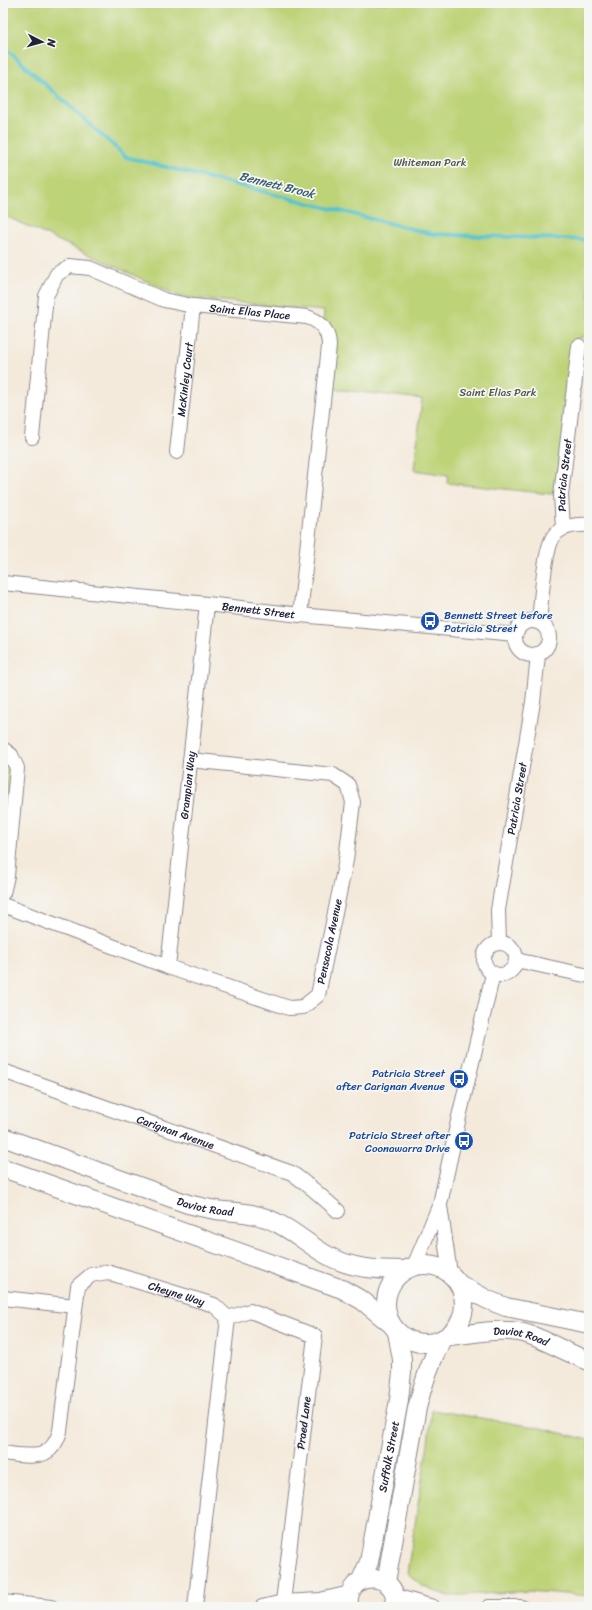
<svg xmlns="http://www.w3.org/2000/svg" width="592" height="1610" viewBox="0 0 592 1610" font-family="Sriracha,sans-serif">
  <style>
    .green { fill: #bdd377; stroke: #707a59 }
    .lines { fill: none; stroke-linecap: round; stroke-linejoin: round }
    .stream { stroke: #55c3ca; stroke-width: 4 }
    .minor-casing { stroke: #8b868b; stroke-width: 16 }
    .tertiary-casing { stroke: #8b868b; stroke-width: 20 }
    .minor { stroke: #fff; stroke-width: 14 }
    .tertiary { stroke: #fff; stroke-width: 18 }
    .labels { text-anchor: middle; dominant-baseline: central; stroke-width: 3.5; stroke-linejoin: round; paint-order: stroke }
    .park-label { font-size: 11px; fill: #50574d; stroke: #f6f6f2 }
    .street-label { font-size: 11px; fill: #22223b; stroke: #f6f6f2 }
    .transit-label { font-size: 11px; fill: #164399; stroke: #f6f6f2; text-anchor: end }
    .water-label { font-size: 12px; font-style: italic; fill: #345a6d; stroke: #f6f6f2 }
  </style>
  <rect width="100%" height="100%" fill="#f6f6f2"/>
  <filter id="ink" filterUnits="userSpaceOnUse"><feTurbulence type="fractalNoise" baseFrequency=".025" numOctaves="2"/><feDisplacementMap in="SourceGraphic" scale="8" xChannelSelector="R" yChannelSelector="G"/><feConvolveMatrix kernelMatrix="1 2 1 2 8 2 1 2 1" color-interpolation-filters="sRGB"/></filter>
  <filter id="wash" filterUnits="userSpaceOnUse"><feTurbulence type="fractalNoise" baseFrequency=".012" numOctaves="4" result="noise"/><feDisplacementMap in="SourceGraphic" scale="16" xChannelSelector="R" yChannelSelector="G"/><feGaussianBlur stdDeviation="0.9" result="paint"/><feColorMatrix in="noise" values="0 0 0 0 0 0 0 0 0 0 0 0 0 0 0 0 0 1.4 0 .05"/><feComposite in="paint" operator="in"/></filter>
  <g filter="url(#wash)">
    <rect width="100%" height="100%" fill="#f4eadb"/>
    <g class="green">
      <polygon points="3,3 589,3 589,337 580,337 561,495 447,483 448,475 414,470 422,399 324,388 323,326 324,311 181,297 3,215"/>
      <polygon points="3,749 11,755 3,893"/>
      <polygon points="432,1410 541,1428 589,1440 589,1596 529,1591 448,1596 424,1587 407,1573 428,1443"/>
    </g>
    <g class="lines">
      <polyline class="stream" points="3,46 126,157 432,234 589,240"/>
    </g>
  </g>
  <g filter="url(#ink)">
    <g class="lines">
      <g class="minor-casing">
        <g id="minor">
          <path id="s1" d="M32,437L46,296L57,274L70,266L90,268L164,300L193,306L307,317C321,321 329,332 329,346L300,615"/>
          <path id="s2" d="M177,452L193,306"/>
          <path id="s3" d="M563,528L561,495L579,346"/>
          <path id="s4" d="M3,583L207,604L300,615L515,635"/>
          <circle cx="532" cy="638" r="17"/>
          <path d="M539,622C541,603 544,552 553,537C560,526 577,524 589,525"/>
          <polyline points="3,749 11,755 17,768 7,876 3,893"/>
          <path id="s5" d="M3,905L168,967L289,1008L303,1007L318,995L346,860L353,802L348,785L333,775L190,760"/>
          <circle cx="500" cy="959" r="16"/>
          <path id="s6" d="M499,943L498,910L533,702L538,655"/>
          <polyline points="516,960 589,976"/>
          <path id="s7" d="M168,967L207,604"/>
          <path id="s8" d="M3,1071L292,1173L314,1190L338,1211"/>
          <polyline points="440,1206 450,1273"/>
          <polyline points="414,1266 440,1204 459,1117 493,974"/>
          <polyline points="3,1298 75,1306"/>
          <polyline points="228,1318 250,1311 315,1336 283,1602"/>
          <path id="s9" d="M3,1453C29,1456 51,1463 60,1431L78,1286L91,1275L107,1272L214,1305L228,1318L195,1607"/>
          <polyline points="395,1596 433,1607"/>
          <polyline points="3,1602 51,1607"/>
          <polyline points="262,1607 283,1602 320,1600 350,1593"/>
          <polyline points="489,1607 521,1607"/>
        </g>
      </g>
      <g class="tertiary-casing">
        <g id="tertiary">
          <path id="s10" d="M3,1137L188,1204C200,1207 212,1210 224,1211C239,1212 252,1213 266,1218C288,1226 305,1242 325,1254C350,1269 377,1270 405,1270"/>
          <polyline points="3,1168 342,1289 363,1301 391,1324"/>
          <circle cx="425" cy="1304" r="39"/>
          <polyline points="459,1284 488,1300 506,1307 589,1324"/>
          <path id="s11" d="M448,1336C474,1334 505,1326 530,1335C550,1342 569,1354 589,1361"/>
          <path id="s12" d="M361,1580L369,1562L399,1400L402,1372V1359L397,1332"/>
          <path d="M386,1582L417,1408C423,1383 431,1361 442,1339"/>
          <path d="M349,1607C344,1568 401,1570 395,1607"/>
        </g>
      </g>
      <use href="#minor" class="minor"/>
      <use href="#tertiary" class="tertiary"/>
    </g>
  </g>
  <defs>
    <g id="bus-disc" transform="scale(1)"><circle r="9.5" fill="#1a4fb4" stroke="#f6f6f2"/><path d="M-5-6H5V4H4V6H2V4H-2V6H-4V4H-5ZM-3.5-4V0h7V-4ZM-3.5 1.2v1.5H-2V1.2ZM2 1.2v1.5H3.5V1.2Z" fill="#fff"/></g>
  </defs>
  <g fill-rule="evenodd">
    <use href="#bus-disc" x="430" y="621"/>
    <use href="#bus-disc" x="459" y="1079"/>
    <use href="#bus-disc" x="464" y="1141"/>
  </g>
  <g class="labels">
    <g class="park-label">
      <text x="430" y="162">Whiteman Park</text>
      <text x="498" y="392">Saint Elias Park</text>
    </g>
    <g class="street-label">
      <text stroke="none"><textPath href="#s1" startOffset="369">Saint Elias Place</textPath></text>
      <text stroke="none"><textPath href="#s2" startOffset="73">McKinley Court</textPath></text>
      <text stroke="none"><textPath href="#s3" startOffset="53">Patricia Street</textPath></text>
      <text stroke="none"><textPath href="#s4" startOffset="257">Bennett Street</textPath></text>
      <text stroke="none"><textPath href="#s7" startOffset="183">Grampian Way</textPath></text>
      <text stroke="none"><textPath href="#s6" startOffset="146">Patricia Street</textPath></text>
      <text stroke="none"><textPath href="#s5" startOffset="392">Pensacola Avenue</textPath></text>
      <text stroke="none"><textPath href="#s8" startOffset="183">Carignan Avenue</textPath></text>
      <text stroke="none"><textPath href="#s10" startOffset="214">Daviot Road</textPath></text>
      <text stroke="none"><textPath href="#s9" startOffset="322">Cheyne Way</textPath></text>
      <text stroke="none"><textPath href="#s11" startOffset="74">Daviot Road</textPath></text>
      <text transform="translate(304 1423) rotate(-83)">Praed Lane</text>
      <text stroke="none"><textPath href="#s12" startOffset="127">Suffolk Street</textPath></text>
    </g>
    <g class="transit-label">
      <text x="444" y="615" text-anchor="start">Bennett Street before<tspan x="444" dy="13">Patricia Street</tspan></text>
      <text x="445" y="1073">Patricia Street<tspan x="445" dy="13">after Carignan Avenue</tspan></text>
      <text x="450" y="1135">Patricia Street after<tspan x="450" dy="13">Coonawarra Drive</tspan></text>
    </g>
    <g class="water-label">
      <text transform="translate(277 185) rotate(14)">Bennett Brook</text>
    </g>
  </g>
  <rect width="592" height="1610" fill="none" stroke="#f6f6f2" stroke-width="16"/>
  <g transform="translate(42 42) rotate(96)" stroke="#f6f6f2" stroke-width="3" paint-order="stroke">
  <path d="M0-3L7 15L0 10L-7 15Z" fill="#22223b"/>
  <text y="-6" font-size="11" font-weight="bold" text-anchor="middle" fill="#22223b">N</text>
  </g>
</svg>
